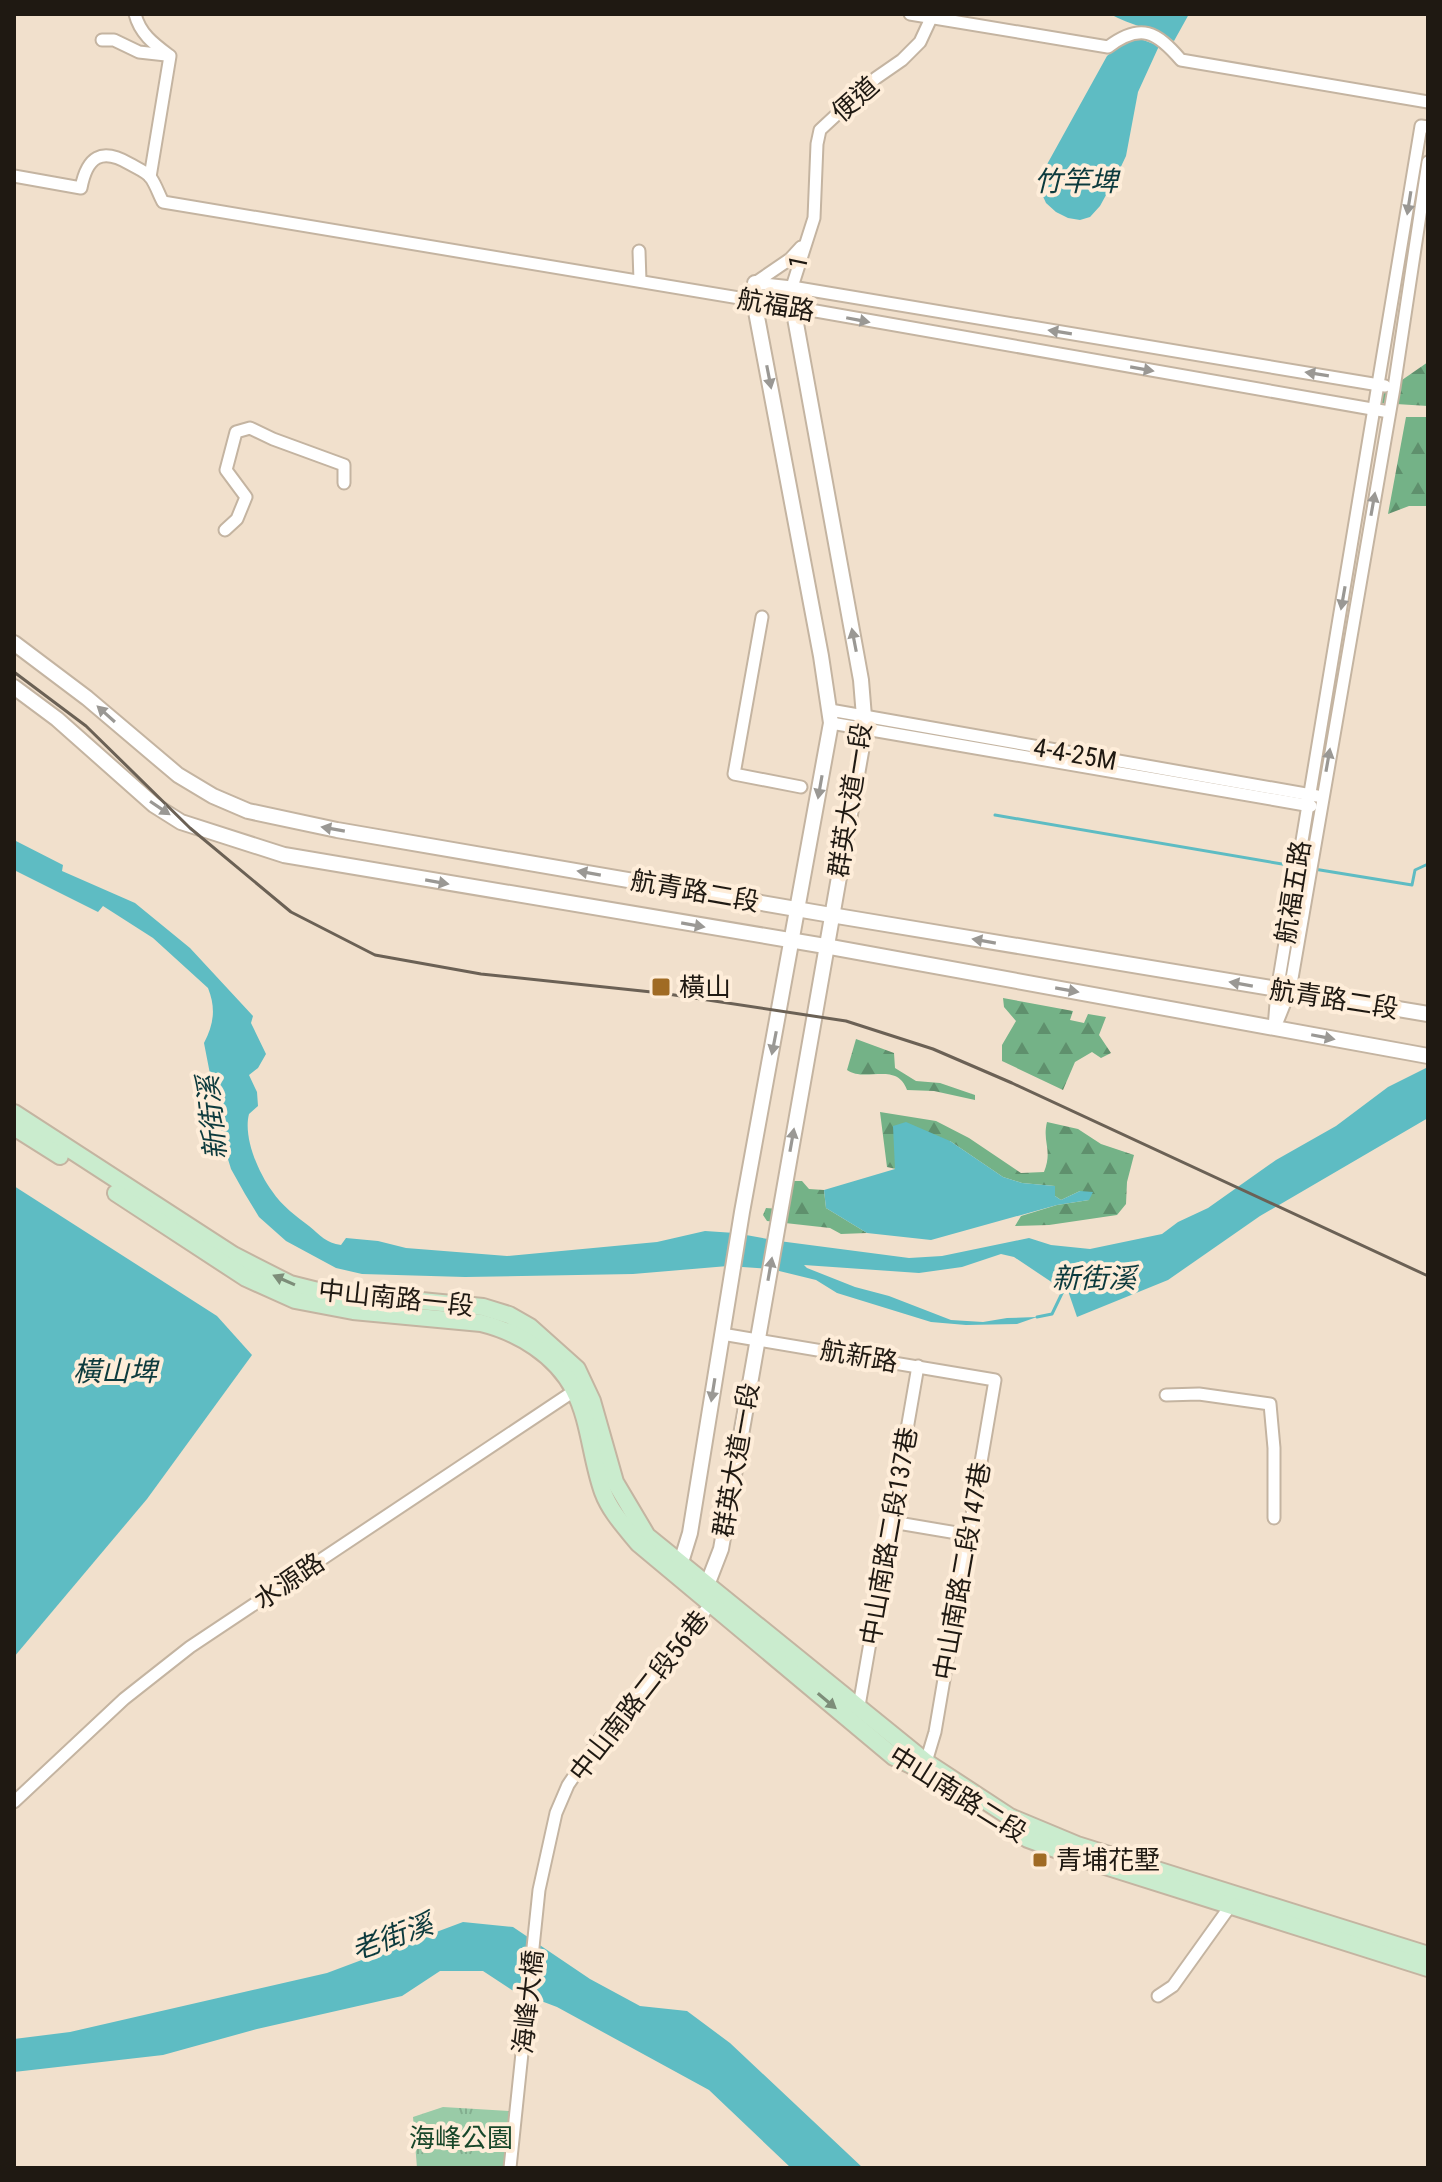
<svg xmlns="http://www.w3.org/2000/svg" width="1442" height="2182" viewBox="0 0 1442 2182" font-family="'Roboto Condensed','Noto Sans TC',sans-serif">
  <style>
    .forest { fill: url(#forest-firs) }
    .park { fill: url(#park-tufts) }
    .water { fill: #5ebcc3 }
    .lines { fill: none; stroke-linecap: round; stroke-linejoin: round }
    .stream { stroke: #5ebcc3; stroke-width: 3 }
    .minor-casing { stroke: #c4b4a1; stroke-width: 15 }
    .tertiary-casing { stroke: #c4b4a1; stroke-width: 18 }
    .secondary-casing { stroke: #c4b4a1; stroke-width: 20 }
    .minor { stroke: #fff; stroke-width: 11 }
    .tertiary { stroke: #fff; stroke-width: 14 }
    .secondary { stroke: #caecce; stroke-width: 16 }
    .rail { stroke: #6b6155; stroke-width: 3 }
    .oneway { fill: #9a9894 }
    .oneway2 { fill: #7d8d79 }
    .poi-dot { fill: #a06b24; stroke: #feedd9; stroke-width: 3 }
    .labels { text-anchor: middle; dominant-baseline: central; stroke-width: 8; stroke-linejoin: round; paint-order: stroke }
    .street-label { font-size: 26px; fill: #1f1912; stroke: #feedd9 }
    .poi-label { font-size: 26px; fill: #1f1912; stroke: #feedd9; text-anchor: start }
    .park-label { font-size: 26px; fill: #18472a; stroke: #feedd9 }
    .water-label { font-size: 28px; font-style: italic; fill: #0c3a3d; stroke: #feedd9 }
  </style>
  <defs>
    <pattern id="forest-firs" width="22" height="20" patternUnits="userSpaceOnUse" patternTransform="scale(2)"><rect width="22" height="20" fill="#74b287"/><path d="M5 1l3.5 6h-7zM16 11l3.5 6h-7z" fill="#5f906d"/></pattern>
    <pattern id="park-tufts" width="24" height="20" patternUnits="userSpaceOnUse" patternTransform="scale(2)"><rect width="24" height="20" fill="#99cba7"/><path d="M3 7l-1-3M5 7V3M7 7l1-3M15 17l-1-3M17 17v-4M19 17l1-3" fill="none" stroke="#83ae8f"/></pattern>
  </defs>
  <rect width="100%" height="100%" fill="#f1e0cc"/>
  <g class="forest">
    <polygon points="1428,362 1428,406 1380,403 1376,398"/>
    <polygon points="1406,417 1428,417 1428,506 1409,506 1388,514"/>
    <polygon points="1003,998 1073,1011 1070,1020 1084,1023 1088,1014 1106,1017 1099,1035 1111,1053 1101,1058 1092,1052 1075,1062 1063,1090 1002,1061 1002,1045 1016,1021 1004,1007"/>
    <path d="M856,1039L894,1053L895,1068L916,1081L940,1083L975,1095V1100L934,1091L907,1090C897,1061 865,1083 847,1070Z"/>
    <path d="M880,1112L936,1121L969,1138L1021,1173L1044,1172C1053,1149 1042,1143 1047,1122L1078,1129L1101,1144L1134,1155L1127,1182L1126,1204L1117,1215L1049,1225L1015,1226L1021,1216L1057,1205L1089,1200L1080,1191L1061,1200L1055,1196V1186L1022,1183L1003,1177L950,1141L896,1169L887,1167Z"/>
    <polygon points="790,1181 802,1181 809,1189 824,1190 826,1208 867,1233 841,1234 830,1228 767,1221 763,1215 766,1208 779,1209"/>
  </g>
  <polygon class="park" points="443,2107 509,2111 504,2168 417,2168 413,2117"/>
  <g class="water">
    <path d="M1110,14H1189L1174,41C1154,28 1131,26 1110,14Z"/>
    <polygon points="1128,38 1138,38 1159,46 1138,92 1126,156 1117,175 1100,206 1090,217 1080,220 1068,218 1056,212 1046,203 1041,192 1045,168 1107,56"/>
    <path d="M14,840L63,865L62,871L135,903L190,948L253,1016L251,1023L266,1054L258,1068L249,1075L257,1092L258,1106L249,1114C243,1137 258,1172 272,1191C282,1206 296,1216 309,1226C320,1235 326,1243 341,1245L346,1238L378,1241L406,1248L507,1256L657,1242L705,1231L735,1233L779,1241L909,1258L942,1256L1029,1238L1051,1245L1090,1249L1162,1234L1178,1222L1208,1208L1276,1160L1336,1126L1388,1087L1428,1067V1118L1260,1216L1168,1280L1077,1317L1066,1285L1053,1283L1014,1257L1001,1254L962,1267L919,1273L804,1265L807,1268L855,1287L889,1296L951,1320L983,1322L1007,1318L1037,1317L1017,1324L966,1325L931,1322L837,1293L816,1280L771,1269L728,1266L633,1274L465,1277L362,1274L336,1268L286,1241L259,1217L245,1194L231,1169L224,1146L204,1043C214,1024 216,1008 208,988L153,938L103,906L98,912L14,870Z"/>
    <polygon points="906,1122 950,1141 1003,1177 1022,1183 1055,1186 1055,1196 1061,1200 1080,1191 1093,1192 1089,1200 1057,1205 931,1240 867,1233 826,1208 824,1190 895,1169 893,1126"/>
    <polygon points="14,1186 217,1316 252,1355 147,1499 14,1657"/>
    <polygon points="463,1922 513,1927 590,1979 640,2006 687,2011 730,2043 863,2168 791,2168 709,2090 557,2007 512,1990 483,1971 440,1971 402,1996 257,2029 163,2055 14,2072 14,2039 70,2032 327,1973"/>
  </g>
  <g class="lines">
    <g class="stream">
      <polyline points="995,815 1294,866"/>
      <polyline points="1314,869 1412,885 1415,870 1428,864"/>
      <polyline points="1037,1317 1052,1314 1066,1285"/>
    </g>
    <g class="minor-casing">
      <g id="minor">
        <path d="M135,14C140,34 154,44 170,56L150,177"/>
        <path d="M910,14L1108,47C1141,22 1157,32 1181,60L1428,102"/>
        <polyline points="102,40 114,40 139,52 166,55"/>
        <path d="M14,176L81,188C87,157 101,147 130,164C137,168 147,172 151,178C156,185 159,195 163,202L793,307L1389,412"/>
        <polyline points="639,251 640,281"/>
        <polyline points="755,283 792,287 1385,386"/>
        <polyline points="755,283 790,259 801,247"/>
        <polyline points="792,287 814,218 817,144 820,130 876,78 902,60 920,42 933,14"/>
        <polyline points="225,530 237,519 246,497 226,470 236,432 250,428 273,439 344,465 344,483"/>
        <polyline points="762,617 734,774 801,787"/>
        <polyline points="830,710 1317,796"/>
        <polyline points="831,723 1311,806"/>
        <polyline points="1278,1020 1290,990 1394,388 1428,162"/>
        <polyline points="1274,1028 1277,991 1421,126 1428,127"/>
        <polyline points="722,1334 995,1380 935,1732 926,1762"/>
        <polyline points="1166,1395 1199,1394 1270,1404 1274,1448 1274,1518"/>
        <polyline points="892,1522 969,1535"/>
        <polyline points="859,1706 918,1366"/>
        <polyline points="14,1802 124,1699 190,1647 580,1387"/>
        <polyline points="1158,1996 1173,1986 1231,1905"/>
        <polyline points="510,2168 539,1890 556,1813 568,1785 598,1741 715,1599"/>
      </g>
    </g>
    <g class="tertiary-casing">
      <g id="tertiary">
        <polyline points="14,643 87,698 178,775 213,796 248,811 337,830 831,915 1428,1014"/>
        <polyline points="14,687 57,719 154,805 181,822 284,855 825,946 1428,1056"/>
        <polyline points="678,1572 690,1533 742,1212 831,723 821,656 754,301 755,283"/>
        <polyline points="704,1593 721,1549 865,729 861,680 793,307 792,287"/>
      </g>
    </g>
    <g class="secondary-casing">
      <g id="secondary">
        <polyline points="14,1113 233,1255 290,1284 318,1291 483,1307 509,1315 530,1327 577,1369 592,1401 615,1482 647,1536 926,1762 1010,1817 1077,1845 1428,1955"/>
        <polyline points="14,1127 60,1156"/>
        <path d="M116,1193L246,1278L295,1300L353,1311L481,1323C518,1332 556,1355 574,1390C590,1421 591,1459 603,1492C610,1511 625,1527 638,1543L894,1757L911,1765L962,1799"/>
        <polyline points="1009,1828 1028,1839 1080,1858 1428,1968"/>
      </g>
    </g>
    <use href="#minor" class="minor"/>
    <use href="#tertiary" class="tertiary"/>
    <use href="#secondary" class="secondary"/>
    <polyline class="rail" points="14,672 86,726 190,828 291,912 375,955 481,974 661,993 846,1021 933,1049 1012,1083 1428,1276"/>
  </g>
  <defs><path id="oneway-solid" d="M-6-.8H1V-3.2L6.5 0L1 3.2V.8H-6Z" transform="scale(2)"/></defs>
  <g class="oneway">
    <use href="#oneway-solid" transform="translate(1409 203) rotate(99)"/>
    <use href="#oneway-solid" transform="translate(858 320) rotate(11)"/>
    <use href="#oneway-solid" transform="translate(1060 332) rotate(-171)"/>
    <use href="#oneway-solid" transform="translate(1142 369) rotate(10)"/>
    <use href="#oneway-solid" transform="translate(1317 374) rotate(-171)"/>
    <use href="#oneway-solid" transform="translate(769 377) rotate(79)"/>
    <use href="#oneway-solid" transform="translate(1373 504) rotate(-80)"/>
    <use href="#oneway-solid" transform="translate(1343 598) rotate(100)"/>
    <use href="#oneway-solid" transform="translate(854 640) rotate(-101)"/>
    <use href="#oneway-solid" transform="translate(106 714) rotate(-138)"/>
    <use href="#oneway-solid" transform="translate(1328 760) rotate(-80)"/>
    <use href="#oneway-solid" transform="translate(820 787) rotate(100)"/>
    <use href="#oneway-solid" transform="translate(160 808) rotate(34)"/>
    <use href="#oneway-solid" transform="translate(333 829) rotate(-170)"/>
    <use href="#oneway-solid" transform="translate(589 873) rotate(-170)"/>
    <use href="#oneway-solid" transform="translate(437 882) rotate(10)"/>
    <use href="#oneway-solid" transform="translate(693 925) rotate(10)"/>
    <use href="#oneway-solid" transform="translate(984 941) rotate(-170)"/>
    <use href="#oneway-solid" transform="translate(1241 984) rotate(-170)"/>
    <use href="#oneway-solid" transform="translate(1067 990) rotate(10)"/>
    <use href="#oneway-solid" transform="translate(1323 1037) rotate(11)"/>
    <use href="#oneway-solid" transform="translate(774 1043) rotate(101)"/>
    <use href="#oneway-solid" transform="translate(792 1140) rotate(-80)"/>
    <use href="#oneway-solid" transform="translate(770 1269) rotate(-80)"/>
    <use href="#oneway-solid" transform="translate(713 1390) rotate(99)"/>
  </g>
  <g class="oneway2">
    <use href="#oneway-solid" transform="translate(284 1280) rotate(-156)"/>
    <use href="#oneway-solid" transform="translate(827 1701) rotate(40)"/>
  </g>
  <g class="poi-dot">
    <rect x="651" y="977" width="20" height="20" rx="4"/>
    <rect x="1032" y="1852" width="16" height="16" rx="4"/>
  </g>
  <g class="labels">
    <g class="street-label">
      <text transform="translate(855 99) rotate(-42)">便道</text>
      <text transform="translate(798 262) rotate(-78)">1</text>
      <text transform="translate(776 305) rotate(10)">航福路</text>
      <text transform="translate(1075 754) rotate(10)">4-4-25M</text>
      <text transform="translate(850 800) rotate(-81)">群英大道一段</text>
      <text transform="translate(695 891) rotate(10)">航青路二段</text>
      <text transform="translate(1293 892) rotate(-81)">航福五路</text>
      <text transform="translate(1334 999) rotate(9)">航青路二段</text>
      <text transform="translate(396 1298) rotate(6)">中山南路一段</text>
      <text transform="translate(859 1356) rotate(10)">航新路</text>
      <text transform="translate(736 1460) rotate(-80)">群英大道一段</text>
      <text transform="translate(889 1536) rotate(-80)">中山南路二段137巷</text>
      <text transform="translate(962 1571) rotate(-80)">中山南路二段147巷</text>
      <text transform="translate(289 1581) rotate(-34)">水源路</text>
      <text transform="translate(639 1696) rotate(-52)">中山南路二段56巷</text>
      <text transform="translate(958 1794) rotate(32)">中山南路二段</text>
      <text transform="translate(528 2002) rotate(-84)">海峰大橋</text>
    </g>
    <g class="poi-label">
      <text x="679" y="987">橫山</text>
      <text x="1056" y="1860">青埔花墅</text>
    </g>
    <g class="park-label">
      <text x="461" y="2138">海峰公園</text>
    </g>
    <g class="water-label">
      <text x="1076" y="181">竹竿埤</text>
      <text transform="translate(212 1118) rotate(-96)">新街溪</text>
      <text x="1094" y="1278">新街溪</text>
      <text x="115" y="1371">橫山埤</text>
      <text transform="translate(392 1937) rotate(-20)">老街溪</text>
    </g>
  </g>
  <rect width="1442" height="2182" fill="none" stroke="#1f1912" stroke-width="32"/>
</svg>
